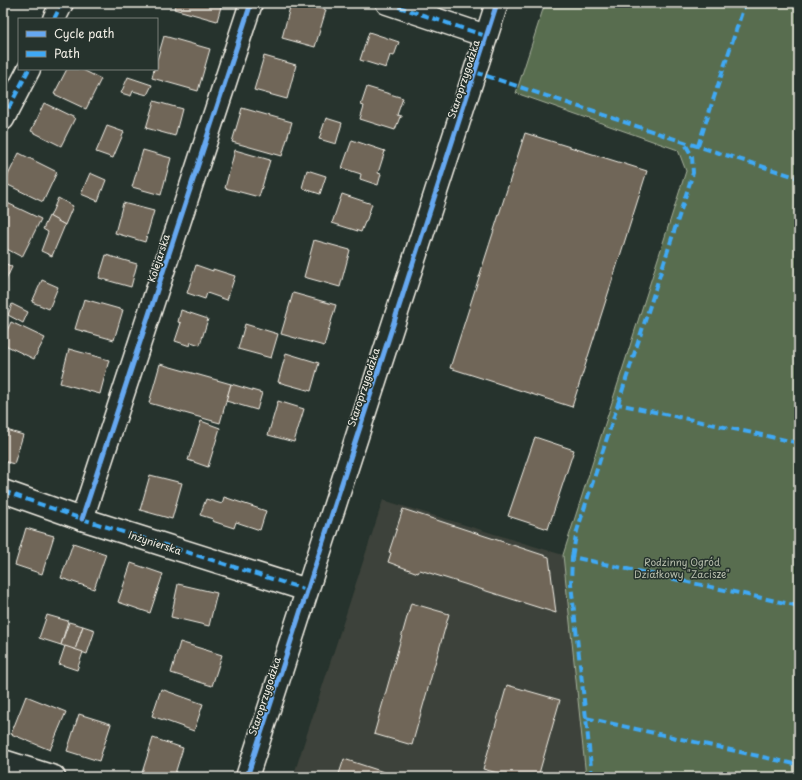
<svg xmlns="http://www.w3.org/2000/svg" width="802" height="780" viewBox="0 0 802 780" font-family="'Playpen Sans',sans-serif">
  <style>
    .built { fill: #3c423a }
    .green { fill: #586d50; stroke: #a6af9c }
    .building { fill: #706659; stroke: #f4f1e8 }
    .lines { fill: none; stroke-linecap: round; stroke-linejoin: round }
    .minor-casing { stroke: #f4f1e8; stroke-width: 25 }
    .minor { stroke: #26332d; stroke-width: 22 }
    .quiet { stroke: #3fa9f5; stroke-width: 4; stroke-dasharray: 8 4; stroke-linecap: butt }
    .cycleway-casing { stroke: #26332d; stroke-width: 8 }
    .cycleway { stroke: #66a8f1; stroke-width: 5 }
    .labels { text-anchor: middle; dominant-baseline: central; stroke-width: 3; stroke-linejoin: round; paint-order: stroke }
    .street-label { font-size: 10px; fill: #f4f1e8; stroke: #26332d }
    .park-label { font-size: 10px; fill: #b6bcab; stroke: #26332d }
  </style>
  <rect width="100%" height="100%" fill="#26332d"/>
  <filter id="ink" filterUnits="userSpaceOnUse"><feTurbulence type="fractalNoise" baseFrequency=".025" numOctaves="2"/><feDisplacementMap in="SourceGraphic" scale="8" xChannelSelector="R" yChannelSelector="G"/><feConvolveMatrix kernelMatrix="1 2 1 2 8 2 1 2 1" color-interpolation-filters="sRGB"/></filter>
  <g filter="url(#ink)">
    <polygon class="built" points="383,500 563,555 586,777 293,777"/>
    <polygon class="green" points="545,3 799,3 799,777 586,777 563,555 686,171 678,150 516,93"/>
    <g class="building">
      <polygon points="176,3 222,3 217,21 174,9"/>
      <polygon points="291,3 302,3 326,10 315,47 282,38"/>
      <polygon points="369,32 399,42 394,56 390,55 386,68 360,60"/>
      <polygon points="164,36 210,49 198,91 152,78 154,69 157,69 157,60"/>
      <polygon points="264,56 296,65 287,99 254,90"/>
      <polygon points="67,69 81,69 101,79 86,109 54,94"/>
      <polygon points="128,77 152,85 147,95 133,91 131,96 121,93"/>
      <polygon points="367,87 403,98 397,115 401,116 401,118 400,117 395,130 360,119 364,106 361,105"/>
      <polygon points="154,101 182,109 175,136 146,128"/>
      <polygon points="44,103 75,118 61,146 31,131"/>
      <polygon points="242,108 292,122 282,156 232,142"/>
      <polygon points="326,118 342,123 336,144 319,139"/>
      <polygon points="107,126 124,132 113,158 96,152"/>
      <polygon points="525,133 647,171 572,407 450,368"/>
      <polygon points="352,140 385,151 378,173 381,174 378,185 360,179 361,174 342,168"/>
      <polygon points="143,150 171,158 161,195 132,187"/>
      <polygon points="235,150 270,160 259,197 225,188"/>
      <polygon points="19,153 57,172 43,202 4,183"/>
      <polygon points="307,170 326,176 320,194 302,188"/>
      <polygon points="90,173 106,180 98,201 81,194"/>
      <polygon points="342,194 372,204 366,222 365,222 361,232 332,223"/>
      <polygon points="58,198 73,206 65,225 50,217"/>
      <polygon points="3,201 41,219 22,257 3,247"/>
      <polygon points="123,203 154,211 145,242 115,233"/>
      <polygon points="49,216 65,225 52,256 41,251 48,232 43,229"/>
      <polygon points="314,240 350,250 340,287 304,277"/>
      <polygon points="106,255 137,264 131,287 99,278"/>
      <polygon points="3,262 12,267 3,286"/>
      <polygon points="196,265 213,271 213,269 235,276 227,300 207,293 205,299 187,293"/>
      <polygon points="42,280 58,287 49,309 32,302"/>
      <polygon points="293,293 336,305 324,346 281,334"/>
      <polygon points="84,299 123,310 114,340 75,329"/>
      <polygon points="12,304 28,312 23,323 8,315"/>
      <polygon points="181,310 208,319 200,345 191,342 190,346 175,341 181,323 178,322"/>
      <polygon points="11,322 45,338 34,359 3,344 3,339"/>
      <polygon points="245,324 278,334 271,358 238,349"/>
      <polygon points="69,349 109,360 100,394 60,383"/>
      <polygon points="286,353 319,363 311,391 278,382"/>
      <polygon points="160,364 231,384 220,423 149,403"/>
      <polygon points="231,384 262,393 257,410 226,401"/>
      <polygon points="278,401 304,409 294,442 268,435"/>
      <polygon points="201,421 220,428 208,467 188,460"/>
      <polygon points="3,429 23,435 14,464 3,461"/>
      <polygon points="535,437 574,450 548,529 508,516"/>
      <polygon points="150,475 182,483 172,519 140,510"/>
      <polygon points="224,497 266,511 260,530 236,522 234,528 212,521 213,519 200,515 206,499 222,504"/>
      <polygon points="403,509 549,557 556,613 420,570 418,573 388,562 391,553 389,552"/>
      <polygon points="26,528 54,536 42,574 15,565"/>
      <polygon points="73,543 106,554 94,589 61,578"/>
      <polygon points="131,563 163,574 150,613 118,602"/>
      <polygon points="178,584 217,593 209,626 171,617"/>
      <polygon points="3,597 8,598 3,613"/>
      <polygon points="411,603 449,614 412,745 374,734"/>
      <polygon points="47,615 68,621 61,645 39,638"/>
      <polygon points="69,622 83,626 75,650 61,645"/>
      <polygon points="83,626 95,630 87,654 75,650"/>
      <polygon points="180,642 222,655 212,686 171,673"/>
      <polygon points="65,646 83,652 77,670 59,664"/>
      <polygon points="507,685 560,700 538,777 512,777 483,769"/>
      <polygon points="161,689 203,704 194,731 152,716"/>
      <polygon points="26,696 66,712 50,750 11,734"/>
      <polygon points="79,714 111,724 99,761 67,751"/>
      <polygon points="153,738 183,748 174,777 145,777 141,776"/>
      <polygon points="344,759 399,777 338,777"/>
    </g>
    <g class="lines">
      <g class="minor-casing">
        <g id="minor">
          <polyline points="387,3 486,36"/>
          <polyline points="54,19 62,3"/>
          <polyline points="3,119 29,69"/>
          <polyline points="3,491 82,519 307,590"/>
          <polyline points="82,519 251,3"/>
          <polyline points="3,761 54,777"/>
          <polyline points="247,777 497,3"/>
        </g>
      </g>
      <use href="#minor" class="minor"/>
      <g class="quiet">
        <polyline points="387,3 486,36"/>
        <polyline points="54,19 62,3"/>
        <polyline points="475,72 684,142 799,178"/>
        <polyline points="3,119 29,69"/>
        <polyline points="698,146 745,3"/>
        <polyline points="618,404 693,173 692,156 684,142"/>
        <polyline points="3,491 82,519 307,590"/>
        <polyline points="572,557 577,531 618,404 799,443"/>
        <polyline points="586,718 571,584 572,557 799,606"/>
        <polyline points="592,777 586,718 799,765"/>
      </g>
      <g class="cycleway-casing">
        <g id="cycleway">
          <polyline points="82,519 251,3"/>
          <polyline points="247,777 497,3"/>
        </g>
      </g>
      <use href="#cycleway" class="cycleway"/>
    </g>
  </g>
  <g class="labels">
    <g class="street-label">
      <text transform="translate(463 79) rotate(-72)">Staroprzygodzka</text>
      <text transform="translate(158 258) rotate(-72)">Kolejarska</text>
      <text transform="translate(363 387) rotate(-72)">Staroprzygodzka</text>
      <text transform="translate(155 542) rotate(18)">Inżynierska</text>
      <text transform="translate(264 696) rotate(-72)">Staroprzygodzka</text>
    </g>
    <g class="park-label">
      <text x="682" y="561">Rodzinny Ogród<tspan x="682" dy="12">Działkowy "Zacisze"</tspan></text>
    </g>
  </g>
  <rect width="802" height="780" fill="none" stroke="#26332d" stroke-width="16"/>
  <rect x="8" y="8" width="786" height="764" fill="none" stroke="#f4f1e8" stroke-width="1.5" filter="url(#ink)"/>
  <rect x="18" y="18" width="140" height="52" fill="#26332d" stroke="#787f78"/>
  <rect x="26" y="31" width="20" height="6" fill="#66a8f1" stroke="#787f78"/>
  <text x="54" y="38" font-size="12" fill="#f4f1e8">Cycle path</text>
  <rect x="26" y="51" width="20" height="6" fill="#3fa9f5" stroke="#787f78"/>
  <text x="54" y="58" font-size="12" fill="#f4f1e8">Path</text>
</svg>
